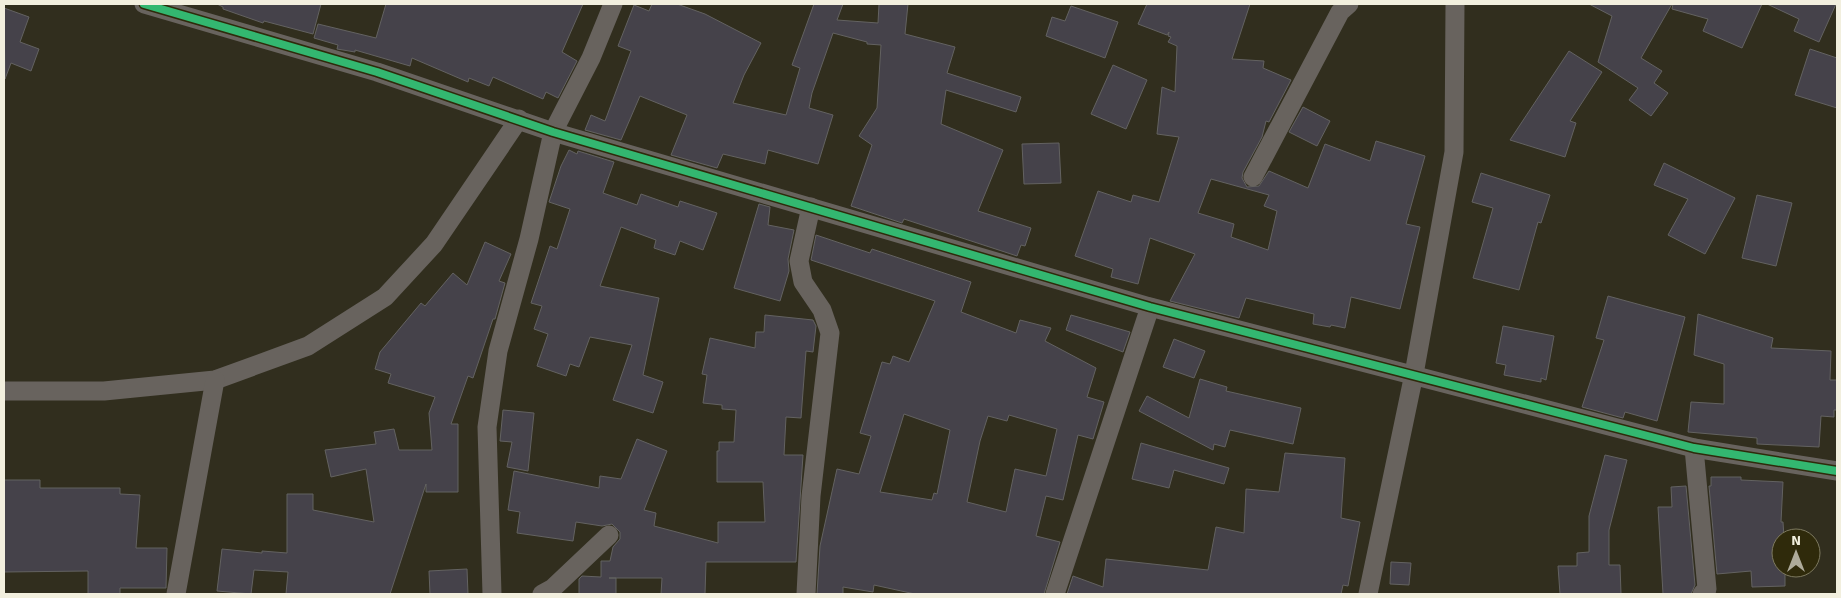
<svg xmlns="http://www.w3.org/2000/svg" width="1841" height="598" viewBox="0 0 1841 598" font-family="Signika,sans-serif">
  <style>
    .building { fill: #45424a; stroke: #636261; fill-rule: evenodd }
    .lines { fill: none; stroke-linecap: round; stroke-linejoin: round }
    .minor { stroke: #68635e; stroke-width: 19 }
    .cycleway-casing { stroke: #2f2a0b; stroke-width: 11 }
    .cycleway { stroke: #33b770; stroke-width: 8 }
  </style>
  <rect width="100%" height="100%" fill="#312e1e"/>
  <g class="building">
    <polygon points="217,4 321,4 313,34 264,21 263,23 223,9 223,7"/>
    <polygon points="386,4 583,4 562,52 577,61 558,98 546,92 543,99 493,77 489,86 469,78 468,82 412,58 410,66 355,50 355,52 337,49 338,45 314,38 318,24 376,38"/>
    <polygon points="652,4 677,4 705,14 761,43 744,75 733,103 786,115 800,68 792,65 814,4 843,4 837,20 878,23 879,4 908,4 905,34 955,47 947,73 1021,97 1016,112 946,90 941,124 1003,150 978,211 1031,228 1025,246 1021,245 1017,256 904,219 902,223 851,206 872,145 859,136 877,108 881,45 867,44 867,42 833,33 812,93 809,108 833,115 818,164 768,150 765,164 723,154 717,168 671,155 687,115 640,96 621,140 585,130 591,115 605,121 631,51 618,46 634,5 649,11"/>
    <path d="M1147,4H1250L1232,59L1264,61L1263,68L1291,80L1269,122L1266,121L1262,137L1243,172L1242,178L1247,187L1259,186L1269,171L1308,188L1325,144L1370,161L1376,141L1425,156L1406,224L1420,227L1400,309L1351,297L1345,328L1331,325L1330,327L1313,324L1314,314L1246,298L1239,318L1170,301L1195,254L1150,238L1138,284L1111,277L1113,269L1075,256L1098,191L1131,202L1133,195L1159,202L1179,137L1157,134L1162,87L1175,92L1177,46L1168,42L1171,37L1168,36L1169,32L1167,35L1138,24ZM1211,179L1269,195L1264,206L1277,211L1268,250L1231,237L1234,224L1198,213Z"/>
    <polygon points="1589,4 1672,4 1641,58 1662,71 1654,83 1668,93 1651,116 1629,100 1638,88 1598,62 1612,16"/>
    <polygon points="1673,4 1762,4 1742,48 1703,31 1708,19 1672,9"/>
    <polygon points="1767,4 1836,4 1819,42 1794,31 1799,19"/>
    <polygon points="1071,6 1118,22 1105,58 1046,36 1052,17 1065,21"/>
    <polygon points="4,8 29,17 20,42 39,49 31,71 11,63 5,79"/>
    <polygon points="1810,49 1837,58 1837,108 1795,95"/>
    <polygon points="1569,51 1602,72 1570,121 1576,123 1565,157 1510,140"/>
    <polygon points="1113,65 1147,80 1126,129 1091,114"/>
    <polygon points="1303,107 1330,121 1317,146 1289,132"/>
    <polygon points="1059,143 1061,183 1024,184 1022,144"/>
    <polygon points="569,150 577,154 578,151 614,162 603,193 637,205 641,194 678,207 680,201 717,213 703,250 680,241 675,255 654,248 656,240 621,227 600,286 659,298 643,375 663,382 653,413 613,400 632,345 590,337 579,367 570,364 566,376 537,366 548,334 534,329 542,306 531,303 550,246 557,249 570,209 549,202 561,166"/>
    <polygon points="1664,163 1735,198 1705,254 1668,235 1688,199 1654,185"/>
    <polygon points="1481,173 1550,195 1541,223 1538,222 1519,290 1473,278 1493,208 1472,202"/>
    <polygon points="1757,195 1792,203 1776,266 1742,258"/>
    <polygon points="759,204 770,207 768,225 794,230 788,259 789,271 780,301 734,288"/>
    <path d="M816,235L870,253L872,249L971,282L961,312L1016,333L1020,320L1051,328L1045,341L1096,368L1087,397L1104,402L1093,439L1078,435L1063,500L1046,496L1036,536L1060,542L1044,594H915L874,585L873,592L843,587V594H817L820,546L837,469L859,474L871,436L860,433L882,362L890,364L893,356L909,362L935,301L811,260ZM904,414L950,430L937,494L934,493L932,500L880,492ZM1009,415L1057,429L1046,476L1015,469L1006,512L967,502L980,441L988,416L1007,421Z"/>
    <polygon points="485,242 511,254 499,281 505,283 495,319 493,319 473,378 468,376 451,424 458,424 458,492 426,492 426,484 390,594 286,594 288,572 254,570 251,594 217,591 222,549 262,553 262,551 287,553 287,494 313,494 313,510 374,522 366,469 331,477 325,450 376,444 374,432 394,429 399,450 432,450 429,413 435,397 388,383 391,374 375,369 380,352 421,303 425,306 453,273 467,285"/>
    <polygon points="1608,296 1685,317 1657,421 1625,412 1623,418 1582,407 1604,340 1596,338"/>
    <polygon points="1698,314 1773,338 1771,348 1831,351 1830,380 1837,380 1837,410 1834,410 1834,417 1821,416 1819,447 1757,444 1757,438 1688,432 1691,402 1724,404 1724,364 1694,355"/>
    <polygon points="765,315 813,320 816,326 813,352 806,351 801,418 786,417 784,455 803,455 796,562 706,562 705,594 661,594 662,578 609,578 616,578 616,594 579,594 579,579 582,576 601,577 601,561 610,561 613,547 620,539 620,532 612,524 602,526 576,522 573,541 517,533 520,512 508,510 514,471 599,488 600,476 621,479 637,439 667,451 644,510 656,513 654,526 718,543 718,522 765,522 763,482 717,482 717,451 719,451 719,442 734,442 736,410 722,409 722,405 703,403 707,375 702,374 710,338 755,348 756,332 764,332"/>
    <polygon points="1071,315 1130,332 1123,352 1066,330"/>
    <polygon points="1503,326 1554,336 1546,380 1541,378 1541,382 1504,375 1506,365 1496,363"/>
    <polygon points="1174,339 1205,351 1194,378 1163,367"/>
    <polygon points="1200,379 1227,387 1226,391 1301,408 1293,444 1230,430 1225,447 1214,444 1213,450 1139,411 1147,396 1189,418"/>
    <polygon points="503,410 534,413 528,471 507,467 512,442 500,441"/>
    <polygon points="1141,443 1229,468 1224,484 1174,470 1169,488 1132,479"/>
    <polygon points="1285,453 1345,458 1341,518 1360,522 1348,586 1343,585 1341,594 1067,594 1073,576 1103,587 1106,559 1208,570 1216,527 1244,533 1246,489 1279,492"/>
    <polygon points="1605,455 1627,460 1609,530 1609,565 1620,565 1621,594 1560,594 1558,566 1577,566 1577,553 1589,552 1589,516"/>
    <polygon points="1711,477 1741,477 1741,480 1783,482 1781,522 1783,522 1784,538 1781,538 1781,568 1785,568 1785,586 1752,587 1751,571 1717,574 1709,486 1711,486"/>
    <polygon points="4,480 40,480 40,488 120,488 120,494 140,495 136,548 167,548 166,588 120,588 120,594 88,594 88,571 4,572"/>
    <polygon points="1686,486 1695,585 1691,594 1663,594 1658,507 1672,507 1671,487"/>
    <polygon points="1391,562 1411,563 1409,585 1390,584"/>
    <polygon points="467,569 468,594 430,594 429,571"/>
  </g>
  <g class="lines">
    <g class="minor">
      <polyline points="144,4 377,72 553,132 1150,307 1694,448 1837,471"/>
      <polyline points="1253,177 1340,12 1349,4"/>
      <polyline points="4,391 104,391 215,380 308,346 385,297 434,244 519,119"/>
      <polyline points="1694,448 1707,589 1702,594"/>
      <polyline points="176,594 215,380"/>
      <polyline points="492,594 487,427 498,351 529,239 553,132 591,58 613,4"/>
      <polyline points="542,594 553,588 609,535"/>
      <polyline points="806,594 811,496 830,333 822,310 803,282 799,261 811,207"/>
      <polyline points="1055,594 1150,307"/>
      <polyline points="1368,594 1414,374 1454,152 1455,4"/>
    </g>
    <g class="cycleway-casing">
      <polyline id="cycleway" points="144,4 377,72 553,132 1150,307 1694,448 1837,471"/>
    </g>
    <use href="#cycleway" class="cycleway"/>
  </g>
  <rect width="1841" height="598" fill="none" stroke="#f2efde" stroke-width="10"/>
  <g transform="translate(1796 553)"><circle r="24" fill="#2f2a0b" stroke="#7d795f"/>
  <path d="M0-4L9 19L0 12L-9 19Z" fill="#aeab9b"/>
  <text y="-8" font-size="14" font-weight="bold" text-anchor="middle" fill="#f2efde">N</text>
  </g>
</svg>
